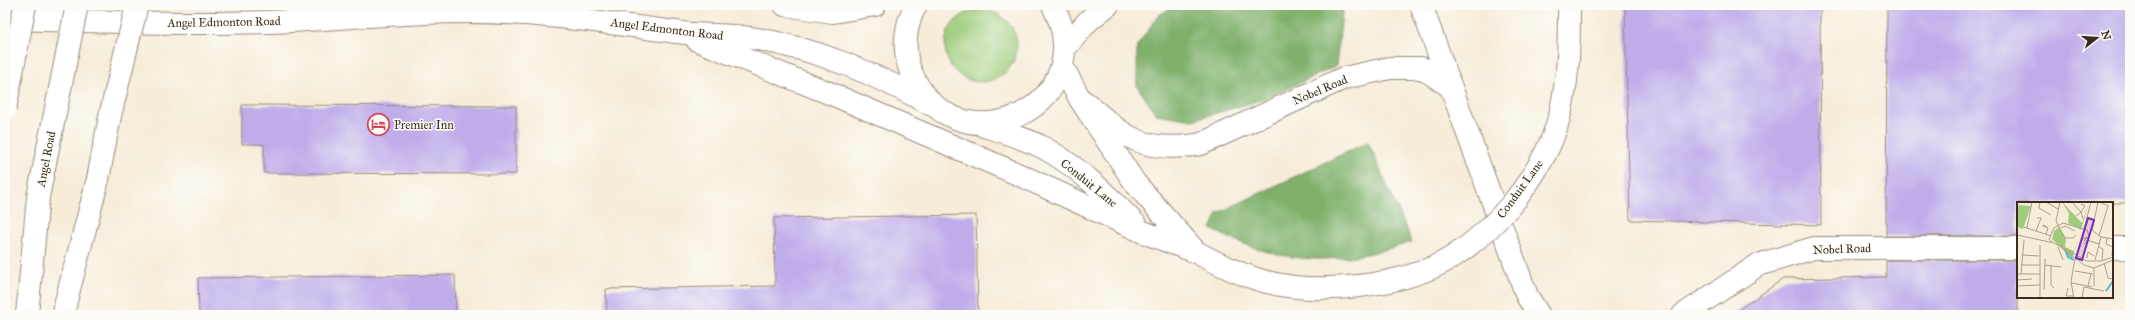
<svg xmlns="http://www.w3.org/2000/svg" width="2135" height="320" viewBox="0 0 2135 320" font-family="'IM FELL Great Primer',serif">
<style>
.green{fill:#9ecc7a;stroke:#6c7b4c}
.forest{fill:#7eb06a;stroke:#5c6d44}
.building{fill:#bfadea}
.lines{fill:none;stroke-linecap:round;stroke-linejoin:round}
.street-casing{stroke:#988b7b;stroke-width:24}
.primary-casing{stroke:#988b7b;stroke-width:24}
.highway-casing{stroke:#988b7b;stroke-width:24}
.street{stroke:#fff;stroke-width:22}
.primary{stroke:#fff;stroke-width:22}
.highway{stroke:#fff;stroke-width:22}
.primary-bridge-casing{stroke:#988b7b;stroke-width:24;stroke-linecap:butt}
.highway-bridge-casing{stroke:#988b7b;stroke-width:24;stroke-linecap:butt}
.primary-bridge{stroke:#fff;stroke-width:22}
.highway-bridge{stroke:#fff;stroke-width:22}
.labels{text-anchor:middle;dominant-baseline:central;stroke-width:3;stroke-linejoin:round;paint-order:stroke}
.street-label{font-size:12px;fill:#3b2a1e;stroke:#fdfcf7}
.poi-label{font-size:12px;fill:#3b2a1e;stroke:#fdfcf7;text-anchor:start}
.inset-river{fill:none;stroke:#54bbd1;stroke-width:2}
.inset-road{fill:none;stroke:#ab9e8e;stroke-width:1}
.view{fill:#7b2cbf;fill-opacity:0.15;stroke:#7b2cbf;stroke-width:2}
.inset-edge{fill:none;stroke:#3b2a1e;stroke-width:2}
</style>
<rect width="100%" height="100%" fill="#fdfcf7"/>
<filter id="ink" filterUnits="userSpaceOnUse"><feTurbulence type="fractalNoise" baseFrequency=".025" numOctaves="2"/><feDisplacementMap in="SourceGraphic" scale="8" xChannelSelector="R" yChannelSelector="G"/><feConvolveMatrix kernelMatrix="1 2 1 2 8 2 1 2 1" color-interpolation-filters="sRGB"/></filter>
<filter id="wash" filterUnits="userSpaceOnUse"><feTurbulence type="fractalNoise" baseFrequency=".012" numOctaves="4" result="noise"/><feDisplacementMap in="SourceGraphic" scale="16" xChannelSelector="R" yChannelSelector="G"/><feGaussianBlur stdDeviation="0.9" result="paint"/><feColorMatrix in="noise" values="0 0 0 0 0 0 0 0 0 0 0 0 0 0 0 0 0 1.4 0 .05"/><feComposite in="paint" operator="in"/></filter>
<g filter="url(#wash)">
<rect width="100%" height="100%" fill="#f6ecd8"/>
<path class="green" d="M945 46a36 36 0 1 1 72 0a36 36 0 1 1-72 0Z"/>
<path class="forest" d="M1176 5H1343L1336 66 1268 98 1193 120 1156 114 1137 86V46L1159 15Z
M1368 142 1412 242C1334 266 1285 267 1211 229L1218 213Z"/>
<g id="blocks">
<path class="building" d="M1625 5H1820L1821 225 1630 220Z
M1887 5H2130V203H2018V236H1886Z
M242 105 516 106V174L264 173V144H242Z
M976 215 978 315H607L606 289 775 286 774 218Z
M1886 260H2018V315H1731L1783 279 1886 277Z
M455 275 456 315H199L198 278Z"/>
</g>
</g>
<g filter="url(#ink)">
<use href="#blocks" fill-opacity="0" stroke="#988b7b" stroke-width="1"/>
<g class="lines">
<defs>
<path id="street" d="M1421 5 1527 296 1539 315
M1086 103C1126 139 1146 154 1201 144L1344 78 1390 68H1422L1451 87
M2112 248H2130
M1683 315 1758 265 1814 248H2018"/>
<path id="primary" d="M785 5 833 12 875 5
M916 5C905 25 902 50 911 72 950 167 1086 117 1061 25 1059 18 1055 11 1053 5
M5 19C93 21 182 25 270 22 336 19 403 12 469 12 539 12 607 23 676 32 701 36 727 34 751 38 816 48 875 74 932 105
M697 40 834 95 1022 176 1143 232 1196 252
M1064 49 1088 21 1108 5
M1062 66 1080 99 1135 183 1195 251
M984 126C1004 132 1025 138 1044 148 1079 167 1108 196 1135 224"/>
<path id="highway" d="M27 315 38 197
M64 315 66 301 98 179"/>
</defs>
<use href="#street" class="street-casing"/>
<use href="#primary" class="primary-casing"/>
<use href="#highway" class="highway-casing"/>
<use href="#street" class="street"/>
<use href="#primary" class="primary"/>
<use href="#highway" class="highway"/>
<defs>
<path id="primary-bridge" d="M1196 252C1218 264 1239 274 1263 281 1317 296 1406 287 1454 256 1478 240 1498 221 1516 199 1532 178 1548 154 1556 128 1569 88 1569 46 1569 5"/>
<path id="highway-bridge" d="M5 109 25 5
M98 179 110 116 137 5
M38 197 77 5"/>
</defs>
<use href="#primary-bridge" class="primary-bridge-casing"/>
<use href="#highway-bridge" class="highway-bridge-casing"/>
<use href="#primary-bridge" class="primary-bridge"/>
<use href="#highway-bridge" class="highway-bridge"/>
</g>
</g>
<defs>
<symbol id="hotel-ring" viewBox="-11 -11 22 22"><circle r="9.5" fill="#fdfcf7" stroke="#d1495b" stroke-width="1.5"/><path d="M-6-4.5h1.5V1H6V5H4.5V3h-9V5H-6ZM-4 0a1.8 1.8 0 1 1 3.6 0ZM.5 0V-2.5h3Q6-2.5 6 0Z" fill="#d1495b"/></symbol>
</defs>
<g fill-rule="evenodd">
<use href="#hotel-ring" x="366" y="112" width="25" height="25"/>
</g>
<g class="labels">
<g class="street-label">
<text transform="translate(224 22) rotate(-1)">Angel Edmonton Road</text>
<text transform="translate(667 29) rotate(7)">Angel Edmonton Road</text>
<text transform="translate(1320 90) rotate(-23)">Nobel Road</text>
<text transform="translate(46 159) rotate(-79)">Angel Road</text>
<text transform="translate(1089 183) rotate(39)">Conduit Lane</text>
<text transform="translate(1520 189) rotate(-54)">Conduit Lane</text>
<text transform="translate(1842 249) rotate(-2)">Nobel Road</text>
</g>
<g class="poi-label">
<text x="394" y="125">Premier Inn</text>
</g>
</g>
<g transform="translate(2017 202)">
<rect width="96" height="96" fill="#f6ecd8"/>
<path d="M45 0 65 21 72 0 64 28 51 21 52 11ZM0 3 14 4 6 27 0 25ZM42 25 49 37 48 45 57 49 62 34 55 57 35 37 37 29Z" fill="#9ecc7a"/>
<path class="inset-river" d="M49 50 51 55 57 58M89 89 96 79"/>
<path class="inset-road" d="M23 0 22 6 34 13M29 0 41 7M55 0 64 10 59 14M64 2 68 4 64 10 66 17M41 23 48 36H56L59 33M41 23 39 19 43 0M7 25 34 34M10 26 15 0M44 26 48 24 58 29M19 29 24 16H20M75 29 81 0M76 29 84 35 96 37M29 32 31 26 26 24V23L30 25M0 33 37 41 70 59H84L96 55M82 34 91 4 83 0M90 36 89 42 96 45M64 38 74 0M35 40 32 37 37 26 46 21 70 28 72 34 67 39M67 42 70 38 82 42M23 43V96M41 45 46 58M82 45 86 47 85 58M47 48 61 58M5 53 22 54M95 54 96 41M70 56 71 50 77 54M61 58 67 63 77 66 96 58M78 58 84 35M87 61 91 76 96 77M4 63H23M28 63 44 65M34 63V83L37 86M58 69 76 72M0 72H23M4 72 7 38M0 78 15 77M55 81 75 85M0 84 23 83M71 84 74 72M77 84V66M51 86 49 94H56M27 88 28 57M57 96 54 80 57 62 64 38 70 35M65 96 67 85 87 89"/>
<path class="view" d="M71 16 77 18 65 58 59 56Z"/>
<rect width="96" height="96" class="inset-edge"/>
</g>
<rect width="2135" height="320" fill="none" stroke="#fdfcf7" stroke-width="20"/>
<g transform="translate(2097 38) rotate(73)" stroke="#fdfcf7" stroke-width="3" paint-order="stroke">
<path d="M0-3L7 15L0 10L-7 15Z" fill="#3b2a1e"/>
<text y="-6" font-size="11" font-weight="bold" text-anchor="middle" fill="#3b2a1e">N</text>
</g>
</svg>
